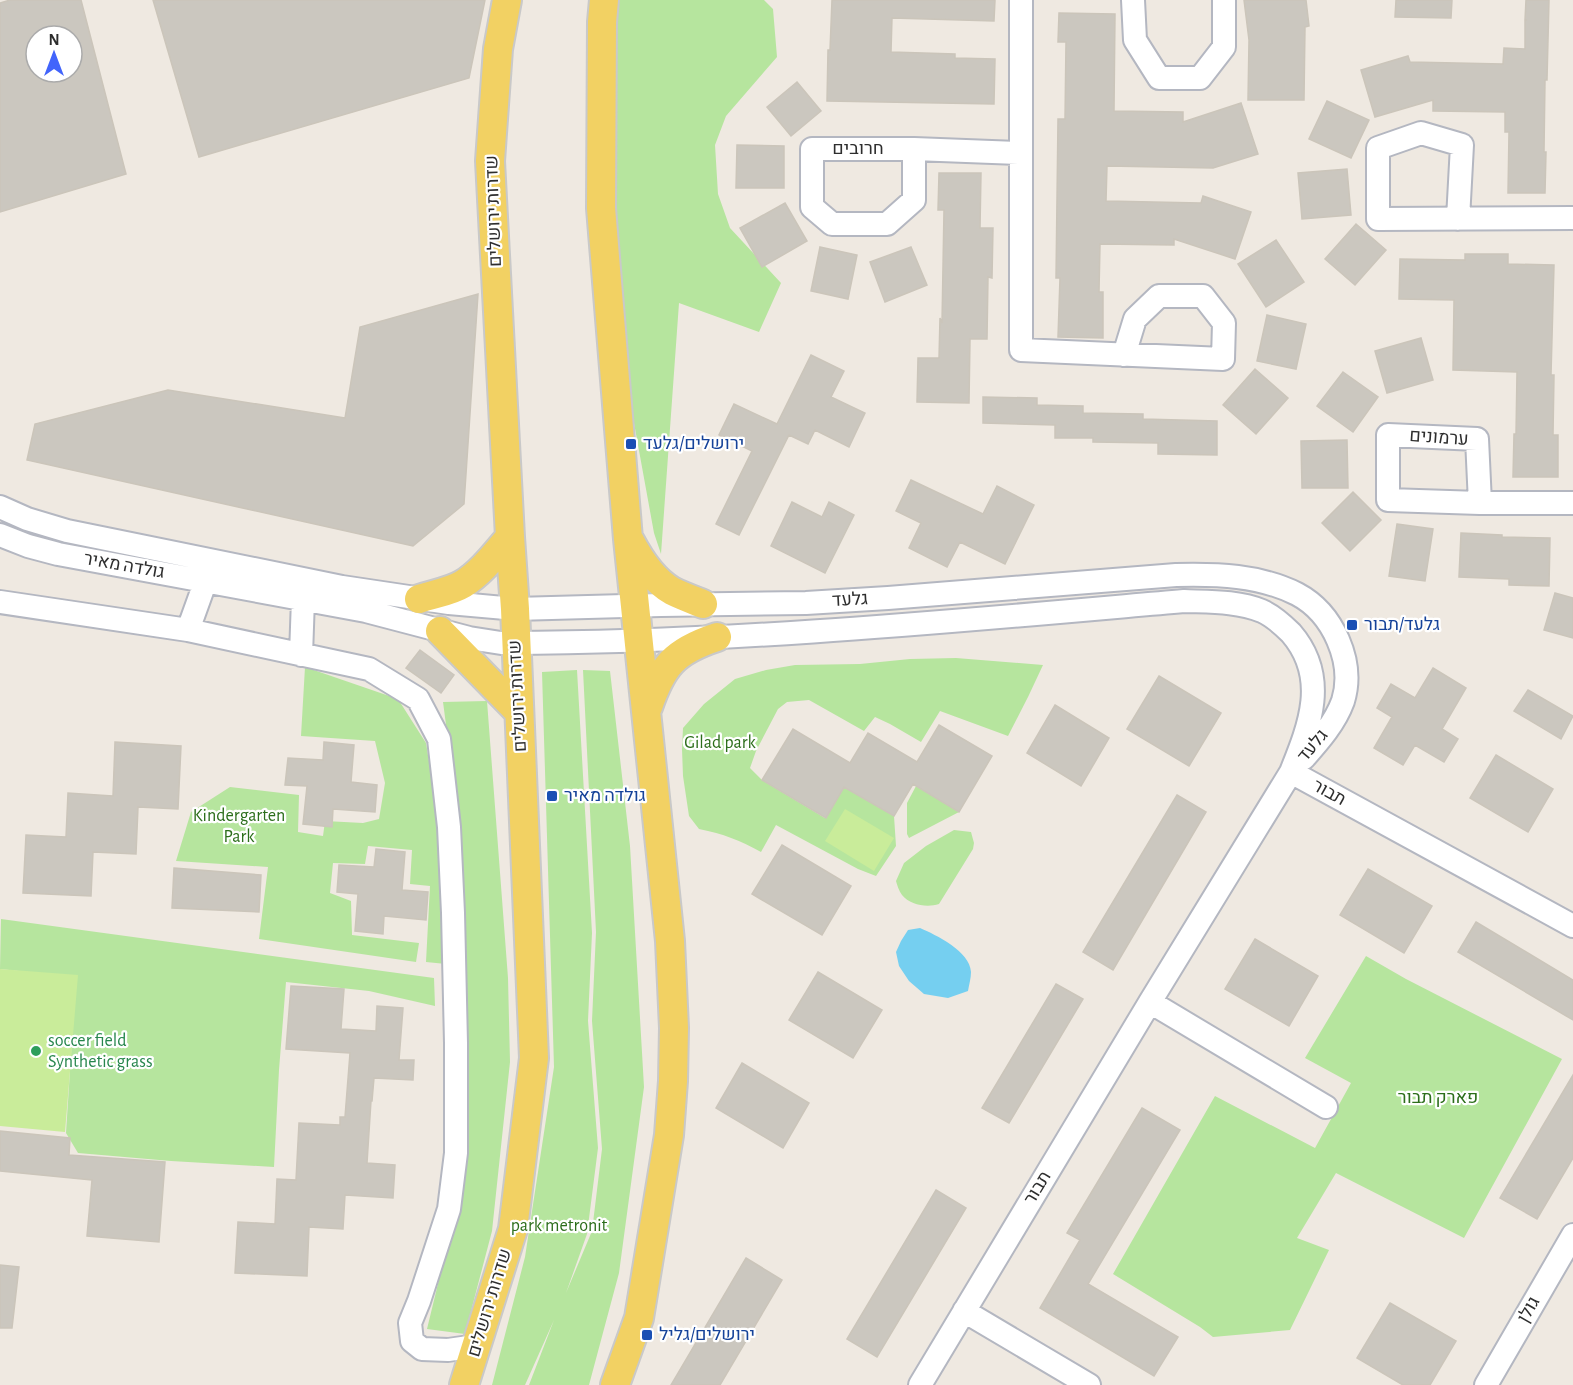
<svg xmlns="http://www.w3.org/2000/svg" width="1573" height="1385" viewBox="0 0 1573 1385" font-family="'Alegreya Sans',Heebo,sans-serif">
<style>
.green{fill:#b6e59e}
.pitch{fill:#c9ec9a}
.water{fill:#75cff0}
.building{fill:#cbc7bf;stroke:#cbc5ba;stroke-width:1.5;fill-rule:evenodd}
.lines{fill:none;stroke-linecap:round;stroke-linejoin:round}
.minor-casing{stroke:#b4b7c1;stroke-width:26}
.major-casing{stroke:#c9c9c9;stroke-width:32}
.minor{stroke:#fff;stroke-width:22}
.major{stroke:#f2d163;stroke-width:28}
.transit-dot{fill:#1a4fb4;stroke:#fff;stroke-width:2}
.leisure-dot{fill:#2e9e5b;stroke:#fff;stroke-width:2}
.labels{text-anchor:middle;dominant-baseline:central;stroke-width:4.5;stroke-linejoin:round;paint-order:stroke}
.street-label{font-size:18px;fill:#2e2e2e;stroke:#fff}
.transit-label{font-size:18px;fill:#164399;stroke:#fff;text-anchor:start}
.park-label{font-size:18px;fill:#2c6e1b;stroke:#fff}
.leisure-label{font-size:18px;fill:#27864d;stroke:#fff;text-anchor:start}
</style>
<rect width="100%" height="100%" fill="#efe9e1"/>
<path class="green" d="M616 0H764L773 9 777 57 726 116 715 145 718 194 730 228 781 283 759 332 679 303 661 554 654 533 626 379 608 199Z
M956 658 1043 665 1028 697 1008 736 940 711 921 742 890 724 875 717 864 731 809 700 787 702 778 709 756 751 750 768 762 780 825 818 844 787 894 816 896 846 876 876 858 869 776 825 761 852C739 840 724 834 699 829L689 816 683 776 682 749 683 728 704 704 735 679 766 670 795 665 860 664 910 659Z
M305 667 398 699 426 743 440 828 446 964 426 962 430 886 410 884 412 850 368 846 365 864 333 863 330 893 351 901 352 935 419 943 416 962 259 939 268 867 176 861 191 812 230 787 299 795 298 832 323 836 325 821 363 823 379 819 385 783 375 741 301 736Z
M577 670 592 933 588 1021 598 1148 587 1234 566 1293 592 1231 602 1149 592 1021 596 932 583 670 610 671 630 846 644 1087 619 1273 589 1385H529L554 1320 525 1385H492L525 1257 554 1067 542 672Z
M487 701 508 978 510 1062 492 1231 465 1334 427 1329 452 1226 450 755 443 702Z
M916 786 959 812 909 838 907 834V803Z
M954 830 971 832 974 843 973 849 939 904C927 908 910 905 902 895 899 891 897 885 896 881L904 863 926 846Z
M1 919 434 978 435 1006 369 991 286 982 279 1070 274 1167 171 1161 78 1153 66 1133 76 977 0 969Z
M1366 956 1406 979 1562 1059 1464 1238 1336 1173 1297 1238 1329 1250 1290 1330 1213 1337 1200 1327 1113 1274 1215 1096 1315 1148 1351 1083 1305 1058Z"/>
<path class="pitch" d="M845 809 894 838 874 871 825 841Z
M0 969 78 975 65 1132 0 1126Z"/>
<path class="water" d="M920 928C936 935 970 951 971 972 971 978 969 985 968 991L948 998 924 994 909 981 899 966 896 952 901 941 908 930Z"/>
<path class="building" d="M10 0H81L126 174 0 212V3ZM36 36H72V72H36Z
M153 0H485L469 78 199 157Z
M832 0H995L994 21 892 18 891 52 955 54V58L995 59 994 104 827 101 828 50H830Z
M1244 0H1306L1309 26 1305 27 1304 100H1248L1249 40Z
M1396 0H1452L1451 18 1395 17Z
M1526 0H1549L1547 80H1545L1544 152H1546L1545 193H1508L1509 132H1505V112L1433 111V100L1375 117 1361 70 1408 56 1410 62 1503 64 1504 48 1525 49V20H1527H1525Z
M1059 13 1115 14 1114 111 1183 112V122L1241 103 1258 154 1213 168 1107 166 1106 201 1201 203 1203 196 1251 212 1235 259 1174 239V245L1100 244 1099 292H1103V338L1058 337 1060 278H1056L1058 119H1065L1066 42H1058Z
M797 82 821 111 791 136 767 107Z
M1327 101 1369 120 1351 158 1309 139Z
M737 145 784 146V188H736Z
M1347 169 1351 215 1302 219 1298 173Z
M939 173H981L980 228H993L992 278 988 277 987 339H970L969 403 917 402 918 358H939L940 318 942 323 944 210H938Z
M785 203 807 241 762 267 740 228Z
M1356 224 1386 250 1355 285 1325 259Z
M1276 240 1304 282 1266 307 1238 264Z
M820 247 857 255 848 299 811 291Z
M911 247 927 285 885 302 870 262Z
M1465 254H1508V264L1554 265 1551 375H1554L1553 435H1558V477H1513L1514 434H1516L1517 372 1453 370 1454 300 1399 299 1400 259 1465 260Z
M478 294 464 504 413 546 27 460 35 424 168 390 345 418 360 327Z
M1267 315 1306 324 1296 369 1257 361Z
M1421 338 1433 380 1387 393 1375 351Z
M811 355 844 371 831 397 865 413 849 447 815 430 808 444 789 435 739 535 716 524 752 451 719 435 734 404 777 424Z
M1255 369 1288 398 1256 434 1223 405Z
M1343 372 1378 397 1353 432 1317 406Z
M983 397 1037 398V405L1083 406V413L1143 414V419L1217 421V455L1158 454V443L1093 442V438H1055V425L983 423Z
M1347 440 1348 488H1302L1301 441Z
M911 480 983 514 997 486 1034 505 1005 564 960 542 947 567 909 548 921 523 896 511Z
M1353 492 1381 520 1350 551 1322 523Z
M792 502 822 517 829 502 854 515 825 573 771 546Z
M1397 524 1433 529 1425 581 1389 576Z
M1461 533 1502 535V537L1550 538 1549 586 1509 585V579L1459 577Z
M1555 593 1573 598V638L1544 630Z
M420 650 454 675 441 693 406 668Z
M1433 668 1466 688 1442 729 1458 739 1444 762 1415 745 1403 765 1374 748 1392 717 1377 708 1391 684 1415 698Z
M1159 676 1221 713 1189 766 1127 729Z
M1528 690 1573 716 1561 739 1514 711Z
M1055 705 1109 738 1081 786 1027 753Z
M939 725 992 756 959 812 913 784 894 816 844 787 826 818 762 780 793 729 850 763 868 733 917 762Z
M115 742 181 746 178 809 138 807 136 854 93 852 91 896 23 893 26 835 66 837 68 793 113 796Z
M324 742 354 745 351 782 377 785 375 812 333 809 332 827 303 824 307 786 285 785 288 758 323 760Z
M1496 755 1553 789 1528 832 1470 798Z
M1177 795 1206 812 1113 970 1083 952Z
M782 845 851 886 822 935 752 894Z
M376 849 405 852 402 890 428 892 426 920 384 916 383 934 355 931 358 894 337 892 339 865 374 867Z
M174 868 261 875 259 912 172 908Z
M1368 869 1432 906 1404 953 1340 915Z
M1476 922 1573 980V1020L1458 952Z
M1255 939 1318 976 1289 1026 1225 989Z
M818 972 882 1010 853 1058 789 1020Z
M1056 984 1083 999 1009 1123 982 1108Z
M291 986 344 989 341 1029 376 1031 377 1006 403 1008 399 1060H414L413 1080 374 1078 372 1101H371L367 1163 395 1165 393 1198 345 1195 343 1229 309 1227 307 1276 235 1273 238 1222 275 1224 277 1179 296 1180 299 1123 340 1125V1117H345L350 1053 286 1049Z
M742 1063 809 1103 783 1148 716 1108Z
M1573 1075V1158L1537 1219 1500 1198Z
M1142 1108 1180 1130 1088 1284 1178 1337 1154 1376 1040 1308 1080 1240 1067 1233Z
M0 1131 70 1138 69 1155 165 1162 159 1242 87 1236 92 1180 0 1171Z
M936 1190 966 1208 877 1357 847 1339Z
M746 1258 782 1280 720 1385H671Z
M0 1265 19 1267 12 1328H0Z
M1390 1303 1456 1341 1430 1385H1403L1357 1358Z"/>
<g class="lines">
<defs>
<path id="minor" d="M1021 0V350L1223 359 1224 323 1203 296H1159L1135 319 1124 355
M1133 0 1135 40 1159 78H1200L1224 47V0
M914 149V200L887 224H832L812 207V149H914L1021 153
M1458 219 1462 145 1421 133 1378 148V219L1573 218
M1480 503 1477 439 1388 435V500L1480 503H1573
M0 507 27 519 67 531 342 587 449 603 515 609 661 605 806 603 888 598 1176 575C1217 574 1259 575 1297 594 1333 613 1355 662 1343 701 1335 723 1319 741 1304 758
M0 535 28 546 58 554 366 611 469 638 501 643C729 643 956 621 1184 601 1209 602 1238 601 1262 611 1273 616 1282 624 1291 633 1329 677 1310 725 1291 772L1150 1002 920 1385
M0 602 188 630 369 669 418 699 439 739 449 827 453 913 456 1043V1153L449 1209 419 1301 410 1323 412 1341 422 1349 448 1350 476 1346
M188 630 206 580
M301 655 303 599
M1291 772 1573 926
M1150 1002 1326 1107
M964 1311 1089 1385
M1486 1385 1573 1235"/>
<path id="major" d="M604 0 602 22 601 208 628 539 670 941 674 1028 673 1081 669 1135 639 1318 615 1385
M630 541C640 560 653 580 672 591 682 596 693 600 703 604
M419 599C433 594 450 592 463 584 482 572 496 553 510 537
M440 631 519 712
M648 707C662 666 674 651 717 637
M464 1385 513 1229 534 1058 515 609 510 537 490 161 498 49 507 0"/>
</defs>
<use href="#minor" class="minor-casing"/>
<use href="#major" class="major-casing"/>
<use href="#minor" class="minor"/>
<use href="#major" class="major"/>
</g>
<g class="transit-dot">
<rect x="625" y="438" width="12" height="12" rx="3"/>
<rect x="1346" y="619" width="12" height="12" rx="3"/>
<rect x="546" y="790" width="12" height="12" rx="3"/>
<rect x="641" y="1329" width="12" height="12" rx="3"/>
</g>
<circle class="leisure-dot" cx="36" cy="1051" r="6"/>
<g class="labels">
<g class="street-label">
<text x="858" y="149">חרובים</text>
<text transform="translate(494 211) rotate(-92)">שדרות ירושלים</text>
<text transform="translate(1439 438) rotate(4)">ערמונים</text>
<text transform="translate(124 566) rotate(10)">גולדה מאיר</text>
<text transform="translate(850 600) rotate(-3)">גלעד</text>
<text transform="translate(518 696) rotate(-93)">שדרות ירושלים</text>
<text transform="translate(1313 746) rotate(-50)">גלעד</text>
<text transform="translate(1329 793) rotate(29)">תבור</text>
<text transform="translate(1038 1188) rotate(-59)">תבור</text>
<text transform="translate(490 1303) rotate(-73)">שדרות ירושלים</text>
<text transform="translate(1529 1310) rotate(-60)">גולן</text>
</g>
<g class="transit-label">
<text x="643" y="444">ירושלים/גלעד</text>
<text x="1364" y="625">גלעד/תבור</text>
<text x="564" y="796">גולדה מאיר</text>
<text x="659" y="1335">ירושלים/גליל</text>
</g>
<g class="park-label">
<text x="720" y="743">Gilad park</text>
<text x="239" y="816">Kindergarten<tspan x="239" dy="21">Park</tspan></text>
<text x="1438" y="1098">פארק תבור</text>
<text x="559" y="1226">park metronit</text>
</g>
<g class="leisure-label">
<text x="48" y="1041">soccer field<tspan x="48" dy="21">Synthetic grass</tspan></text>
</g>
</g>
<g transform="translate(54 54)"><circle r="28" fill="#ffffff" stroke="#ababab" stroke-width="1.5"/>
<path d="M0-4.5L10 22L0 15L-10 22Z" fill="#4264fb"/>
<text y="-9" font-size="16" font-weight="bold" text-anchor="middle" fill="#2e2e2e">N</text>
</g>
</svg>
